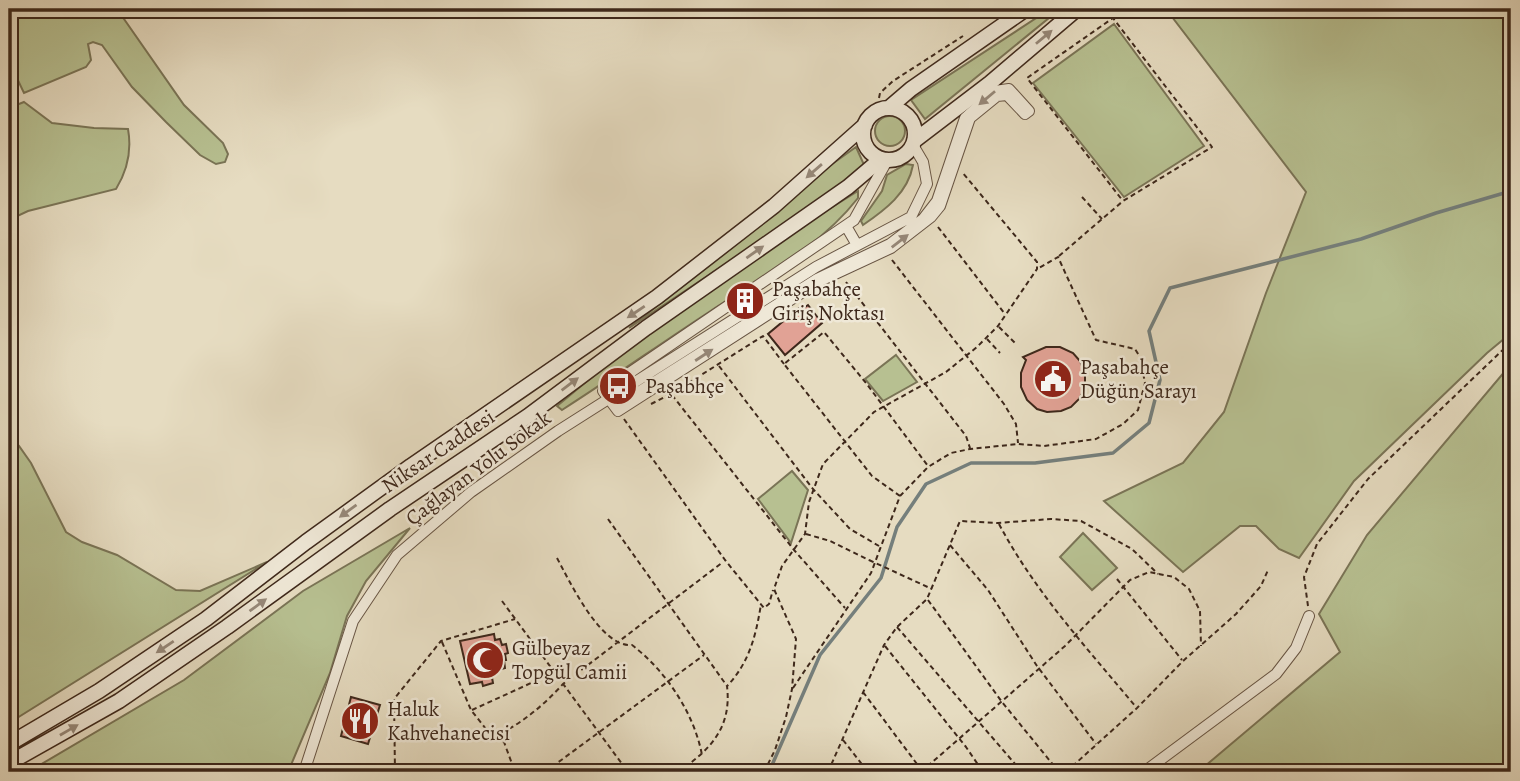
<svg xmlns="http://www.w3.org/2000/svg" width="1520" height="781" viewBox="0 0 1520 781" font-family="Alegreya,serif">
<style>
.green{fill:#b7c091;stroke:#7a7456;stroke-width:2}
.lines{fill:none;stroke-linecap:round;stroke-linejoin:round}
.stream{stroke:#757f7c;stroke-width:3.5}
.building{fill:#e1a295;stroke:#3e281b;stroke-width:2}
.street-casing{stroke:#685544;stroke-width:12}
.secondary-casing{stroke:#3e281b;stroke-width:17}
.path{stroke:#3e281b;stroke-width:2;stroke-dasharray:5 3.5;stroke-linecap:butt}
.street{stroke:#efe8d7;stroke-width:10}
.secondary{stroke:#efe8d7;stroke-width:14}
.path-bridge{stroke:#3e281b;stroke-width:2;stroke-dasharray:5 3.5;stroke-linecap:butt}
.oneway{fill:#968879}
.labels{text-anchor:middle;dominant-baseline:central;stroke-width:5;stroke-linejoin:round;paint-order:stroke}
.poi-label{font-size:21px;fill:#3e281b;stroke:#efe8d7;text-anchor:start}
.street-label{font-size:21px;fill:#3e281b;stroke:#efe8d7}
</style>
<rect width="100%" height="100%" fill="#e6dcc1"/>
<filter id="stains"><feTurbulence type="fractalNoise" baseFrequency=".00286" numOctaves="4"/><feColorMatrix values="0 0 0 0 .2 0 0 0 0 .09 0 0 0 0 .02 0 0 0 .5 -.17"/></filter>
<radialGradient id="worn" r=".72"><stop offset=".6" stop-color="#630" stop-opacity="0"/><stop offset="1" stop-color="#630" stop-opacity=".3"/></radialGradient>
<path class="green" d="M9 9H117L184 105 223 143 228 154 225 162 216 164 200 155 166 122 132 87 102 45 93 42 88 44 91 60 86 67 24 93 14 72 9 68Z
M1050 9H1060L925 119 911 100Z
M1166 9H1511V333L1487 353 1354 481 1299 558 1279 549 1256 526H1240L1183 572 1104 501 1183 463 1224 412 1266 293 1306 192Z
M1114 24 1204 146 1124 197 1033 83Z
M24 102 52 123 94 128 128 129C132 151 127 171 116 189L28 211 9 220V108Z
M875 131a15 15 0 1 1 30 0a15 15 0 1 1-30 0Z
M856 147 865 167 848 183 629 328 745 237 821 172Z
M906 164 913 165C908 193 885 210 863 225L861 221 882 191 887 175Z
M858 191V198C819 248 762 277 709 312 660 344 612 378 562 410L557 406C651 327 753 255 858 191Z
M896 355 917 382 883 401 865 379Z
M1511 364V772H1198L1340 652 1319 614 1367 535Z
M9 436 19 446 31 463 66 532 82 542 117 555 176 590 200 591 267 562 9 723Z
M792 471 808 490 791 543 758 499Z
M410 528 366 581 347 616 330 673 288 772H28L184 680 303 591Z
M1083 533 1117 568 1092 590 1060 557Z"/>
<g class="lines">
<path class="stream" d="M769 772 820 655 881 578 897 527 926 484 971 463H1035L1113 453 1149 423 1160 380 1149 331 1170 288 1361 239 1436 213 1511 191"/>
</g>
<path class="building" d="M808 305 822 323 785 355 768 334 799 308 801 310Z
M1046 347H1060L1073 353 1080 361 1085 374V388L1079 399 1071 407 1061 411 1047 412 1037 409 1027 400 1021 387V373L1026 360 1023 357Z
M494 634 495 640 500 639 502 645 506 644 508 653 505 654 506 660H504L505 668 491 672 493 683 483 686 482 682 470 684 460 641Z
M351 697 380 705 368 744 341 736Z"/>
<g class="lines">
<defs>
<path id="street" d="M846 226 857 245
M612 396 618 405 817 279 890 244 923 219 937 201 965 118 995 91 1009 89 1029 111 1025 114 1007 95 997 96 970 118 940 206 931 217 891 248 820 281 618 411 603 391 854 220 888 159
M304 772 353 621 397 555 471 492 558 431 816 267 911 217 927 184 923 162 913 145
M1144 772 1276 674 1296 648 1309 616"/>
<path id="secondary" d="M890 107 911 89 1026 9
M863 134a26 26 0 1 1 52 0a26 26 0 1 1-52 0Z
M914 141 990 83 1077 9
M9 744 99 691 206 619 306 542 411 466 657 297 774 206 865 125
M9 763 119 701 227 627 390 509 528 416 646 328 848 187 881 159"/>
</defs>
<use href="#street" class="street-casing"/>
<use href="#secondary" class="secondary-casing"/>
<path class="path" d="M879 98 880 93 893 81 963 36
M1082 197 1102 219
M938 227 1005 314
M1059 256 1123 201 1212 147 1113 18 1027 78 1123 201
M892 260 1004 404 1016 424 1018 443
M846 282 966 436 970 448
M999 327 1016 344
M987 339 1000 353
M719 366 813 489 850 529 879 546
M672 395 794 550 845 608
M651 404 671 394 763 336 784 364
M624 419 725 560 764 608 769 604 773 590
M900 496 872 476 784 364 824 332 866 383 928 466
M608 519 727 686
M999 524C1035 592 1087 648 1136 707
M806 534 830 541 869 560
M950 545 988 590 1037 666 1096 744
M557 558C570 582 601 648 632 645 666 671 694 713 702 755
M1117 579 1182 660
M928 600 1002 702 1059 772
M502 601 628 772
M1308 606 1304 577 1317 544 1368 479 1511 342
M897 627 1022 772
M442 642 471 710 486 729 504 742 515 772
M885 646 966 747 983 772
M793 688 871 573 900 496 928 467 951 453 970 449 1018 444 1044 446 1096 439 1123 424 1138 410 1145 383 1140 357 1135 349 1096 340 1058 257 1039 268
M863 692 923 772
M472 710 553 673
M494 737C521 724 543 706 563 684L723 562
M843 740 868 772
M768 767 776 772
M395 772 394 699 441 641 515 619
M545 772 704 655
M678 772C710 750 732 728 727 686 749 663 756 636 761 604
M764 772 775 750 786 717 792 689 796 639 774 589 782 566 805 534 809 502 823 464 874 412 946 372 977 347 998 326 1037 269V262L962 172
M828 772 884 645 897 627 927 599 960 521 998 523 1051 519 1081 521 1132 549 1158 574
M921 772 1065 646 1130 580 1149 572 1174 577 1189 589 1200 611 1201 646
M1066 772 1137 708 1183 661 1236 614 1261 586 1268 570"/>
<use href="#street" class="street"/>
<use href="#secondary" class="secondary"/>
<path class="path-bridge" d="M869 560 932 589"/>
</g>
<defs><path id="oneway-solid" d="M-6-.8H1V-3.2L6.5 0L1 3.2V.8H-6Z" transform="scale(1.75)"/></defs>
<g class="oneway">
<use href="#oneway-solid" transform="translate(1044 37) rotate(-40)"/>
<use href="#oneway-solid" transform="translate(987 98) rotate(140)"/>
<use href="#oneway-solid" transform="translate(814 171) rotate(139)"/>
<use href="#oneway-solid" transform="translate(900 241) rotate(-38)"/>
<use href="#oneway-solid" transform="translate(755 252) rotate(-35)"/>
<use href="#oneway-solid" transform="translate(636 312) rotate(146)"/>
<use href="#oneway-solid" transform="translate(704 355) rotate(-33)"/>
<use href="#oneway-solid" transform="translate(570 384) rotate(-37)"/>
<use href="#oneway-solid" transform="translate(348 511) rotate(144)"/>
<use href="#oneway-solid" transform="translate(258 605) rotate(-36)"/>
<use href="#oneway-solid" transform="translate(165 647) rotate(146)"/>
<use href="#oneway-solid" transform="translate(69 730) rotate(-30)"/>
</g>
<defs>
<symbol id="building-disc" viewBox="-11 -11 22 22"><circle r="9.5" fill="#8f2418" stroke="#efe8d7"/><path d="M-4-6H4V6H1V3H-1V6H-4ZM-2.5-4.3h1.7v1.8h-1.7ZM.8-4.3h1.7v1.8H.8ZM-2.5-1h1.7V.8h-1.7ZM.8-1h1.7V.8H.8Z" fill="#fff"/></symbol>
<symbol id="civic-disc" viewBox="-11 -11 22 22"><circle r="9.5" fill="#8f2418" stroke="#efe8d7"/><path d="M-.6-6.5H3V-4.5H.6V-3L4-1V1h2V6H-6V1h2V-1L-.6-3ZM-1.2 2.5V6h2.4V2.5Z" fill="#fff"/></symbol>
<symbol id="bus-disc" viewBox="-11 -11 22 22"><circle r="9.5" fill="#8f2418" stroke="#efe8d7"/><path d="M-5-6H5V4H4V6H2V4H-2V6H-4V4H-5ZM-3.5-4V0h7V-4ZM-3.5 1.2v1.5H-2V1.2ZM2 1.2v1.5H3.5V1.2Z" fill="#fff"/></symbol>
<symbol id="mosque-disc" viewBox="-11 -11 22 22"><circle r="9.5" fill="#8f2418" stroke="#efe8d7"/><path d="M3.5-4.9A6 6 0 1 0 3.5 4.9A5 5 0 1 1 3.5-4.9Z" fill="#fff"/></symbol>
<symbol id="restaurant-disc" viewBox="-11 -11 22 22"><circle r="9.5" fill="#8f2418" stroke="#efe8d7"/><path d="M-5-6h1v4h1v-4h1v4h1v-4h1v5L-1.5 .5V6h-2V.5L-5-1ZM5-6V6H3V1.5H1.5Q1.5-4 5-6Z" fill="#fff"/></symbol>
</defs>
<g fill-rule="evenodd">
<use href="#building-disc" x="723" y="279" width="44" height="44"/>
<use href="#civic-disc" x="1031" y="357" width="44" height="44"/>
<use href="#bus-disc" x="596" y="364" width="44" height="44"/>
<use href="#mosque-disc" x="463" y="638" width="44" height="44"/>
<use href="#restaurant-disc" x="338" y="699" width="44" height="44"/>
</g>
<g class="labels">
<g class="poi-label">
<text x="772" y="289">Paşabahçe<tspan x="772" dy="24">Giriş Noktası</tspan></text>
<text x="1080" y="367">Paşabahçe<tspan x="1080" dy="24">Düğün Sarayı</tspan></text>
<text x="645" y="386">Paşabhçe</text>
<text x="512" y="648">Gülbeyaz<tspan x="512" dy="24">Topgül Camii</tspan></text>
<text x="387" y="709">Haluk<tspan x="387" dy="24">Kahvehanecisi</tspan></text>
</g>
<g class="street-label">
<text transform="translate(438 451) rotate(-34)">Niksar Caddesi</text>
<text transform="translate(478 468) rotate(-37)">Çağlayan Yolu Sokak</text>
</g>
</g>
<rect width="1520" height="781" fill="none" stroke="#e6dcc1" stroke-width="35"/>
<rect x="10" y="10" width="1499" height="760" fill="none" stroke="#3e281b" stroke-width="3.5"/>
<rect x="18" y="18" width="1485" height="746" fill="none" stroke="#3e281b" stroke-width="2"/>
<rect width="100%" height="100%" filter="url(#stains)"/>
<rect width="100%" height="100%" fill="url(#worn)"/>
</svg>
